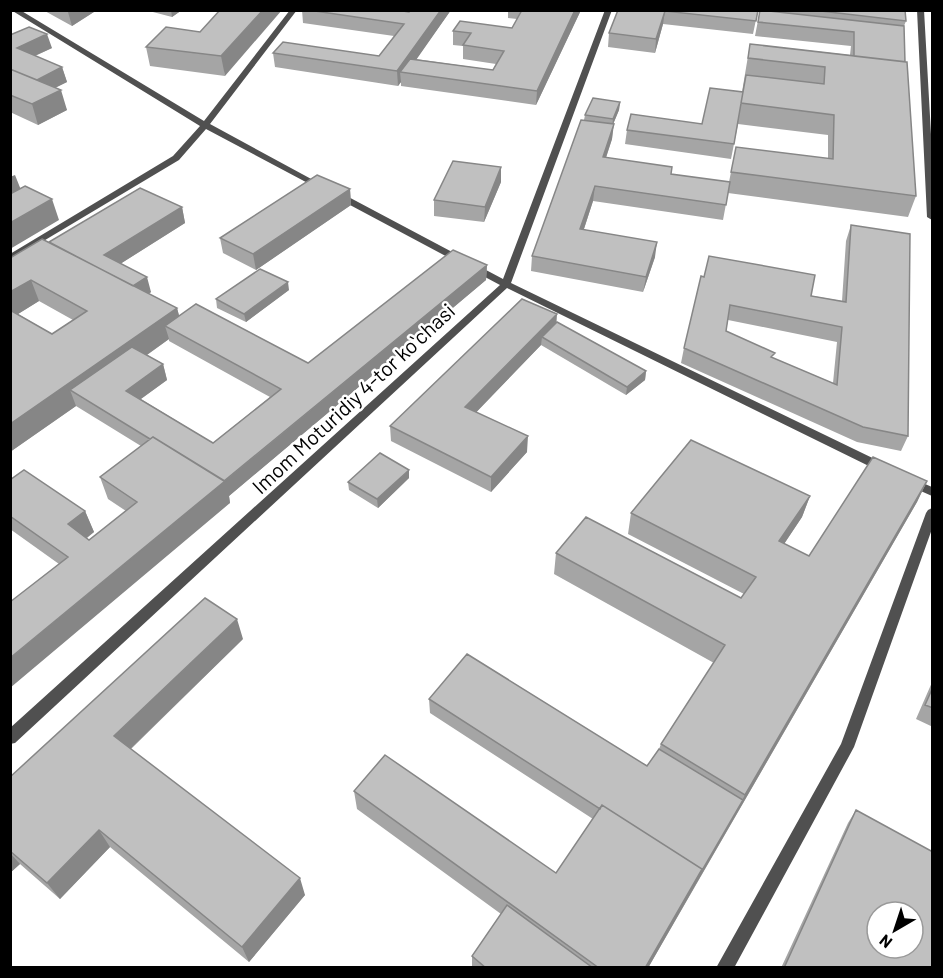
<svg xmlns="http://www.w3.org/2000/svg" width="943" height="978" viewBox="0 0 943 978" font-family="Barlow,sans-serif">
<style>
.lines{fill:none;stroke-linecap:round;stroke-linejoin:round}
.street{fill:#505050;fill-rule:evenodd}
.wall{fill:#a5a5a5;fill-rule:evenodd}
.shaded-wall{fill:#868686}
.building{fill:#c0c0c0;stroke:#868686;stroke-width:1.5;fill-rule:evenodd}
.labels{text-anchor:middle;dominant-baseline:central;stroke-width:5;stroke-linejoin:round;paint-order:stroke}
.street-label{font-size:21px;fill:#000;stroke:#fff}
</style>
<rect width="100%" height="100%" fill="#fff"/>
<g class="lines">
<path class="street" d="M11 10H20L204 121 290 10H297L210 124 326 187 322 190 319 189 206 129 179 160 10 261V254L173 156 200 126Z
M605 10H612L511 283 887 465 889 468 887 471H879L507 288 15 743 10 744V728L500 285 335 197V193H341L503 279Z
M917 10H924L932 152V220L927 217Z
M909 477 932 487V496L905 484 903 481 905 478Z
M932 508V529L854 747 734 968H716L841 744 926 513 928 510Z"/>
</g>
<path class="wall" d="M43 10H97L72 26Z
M149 10H182L172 17 149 11Z
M220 10 225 76 150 66 146 47 200 32Z
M302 10H396L409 12 451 10 416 59 493 70 496 64 463 59V46L453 45V31L512 28 517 19 508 18V10H581L536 105 401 86V82L398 86 275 67 273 53 379 56 394 36 303 23Z
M618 10H758L753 34 663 24 655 53 608 47 609 33Z
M760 10H905L906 21 904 26 905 62 916 196 908 217 728 193 723 220 593 201 584 229 655 257 643 292 531 271 532 256 584 120 585 115 620 102 619 110 613 124 612 139 606 158 671 174 729 182 736 147 828 159V135L738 124 731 159 625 144 627 130 702 124 742 92 750 44 850 55 851 46 755 36Z
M10 35 52 48 35 56 62 67 67 82 55 88 67 110 38 125 10 112Z
M501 182 484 222 434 216V200Z
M350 189 351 205 256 270 223 253 220 238Z
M182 207 185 223 120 264 151 292 149 294 177 308 179 316 308 363 487 265 486 280 229 496 230 503 59 564 10 529V480L85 511 94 532 87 538 89 540 126 511 108 499 100 477 141 446 76 406 10 452V258L49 242ZM39 301 73 320 52 334 18 314ZM169 339V341L270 397 213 443 141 399 167 380 163 364 147 355Z
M851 225 908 436 901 451 857 442 681 363 684 348 704 277 842 301 846 241ZM728 320 837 342 833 383 773 358 726 331Z
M289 290 246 322 217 308 216 299Z
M557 322 646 371 645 380 626 395 541 345 476 412 527 452 491 492 391 441 390 426Z
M409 478 378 508 349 490 348 482Z
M927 481 917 502 648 968 472 967V956L501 914 357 809 354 791 556 873 593 819 430 713 429 699 647 766 659 749 661 744 714 663 554 574 556 553 741 598 744 594 628 534 631 513 810 496 802 517 784 544 809 556Z
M243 639 131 749 305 895 249 962 110 847 60 899 20 864 10 873V777Z
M933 680V727L916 719Z
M856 810 933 968H781L848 823Z"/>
<path class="shaded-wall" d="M71 10H97L72 26 68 12Z
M171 10H182L172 17Z
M263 10H282L225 76 221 56Z
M441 10H451L407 73 400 72 401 82 398 86 397 71Z
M575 10H581L536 105 537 91Z
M665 11 663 24 655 53 656 39Z
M47 34 52 48 21 62 17 48Z
M62 67 67 82 36 97 31 82Z
M61 90 67 110 38 125 32 104Z
M620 102 619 110 612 127 613 119Z
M614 124 612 139 601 172 603 157Z
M501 167V182L484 222 485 207Z
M15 175 23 195 10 202V177Z
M595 186 593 201 579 244 580 229Z
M350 189 351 205 256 270 253 254Z
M52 199 59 220 10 249V223Z
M182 207 185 223 109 271 104 255Z
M657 242 655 257 643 292 646 277Z
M487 265 486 280 229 496 230 503 10 688V658Z
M147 277 151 292 133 304 129 289Z
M31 280 39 301 10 319V292Z
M288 282 289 290 246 322 244 314Z
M177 308 183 330 165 326 169 339 85 399 70 390 76 406 10 452V424Z
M557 314 556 330 542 337 541 345 466 423 465 407Z
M163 364 167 380 131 406 126 391Z
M646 371 645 380 626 395 627 387Z
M528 436 527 452 491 492V477Z
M409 470V478L378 508 377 499Z
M927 481 917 502 695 886 700 874 745 795Z
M810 496 802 517 772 562 779 541Z
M85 511 94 532 77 545 68 524Z
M237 619 243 639 124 755 114 736Z
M99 830 110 847 60 899 47 883Z
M10 853 20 864 10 873Z
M702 869 695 886 648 968H645Z
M300 878 305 895 249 962 242 947Z"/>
<path class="building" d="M220 10H263L221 56 146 47 166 27 200 32Z
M308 10H396L409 12 411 10H441L397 71 273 53 283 42 379 56 404 24Z
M522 10H575L537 91 400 72 410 59 493 70 504 51 463 45 471 33 453 31 460 21 512 28Z
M618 10H758L756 21 665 11 656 39 609 33Z
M760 10 904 26 905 62 854 56V32L758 22Z
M812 10H905L906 21Z
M29 27 47 34 17 48 62 67 37 80 10 69V35Z
M750 44 907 62 916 196 731 172 736 147 833 159 834 115 741 103 746 75 824 84 825 67 748 58Z
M10 69 61 90 32 104 10 95Z
M710 88 743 92 734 144 627 130 631 114 702 124Z
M593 98 620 102 613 119 585 115Z
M581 120 614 124 603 157 672 167 671 174 730 182 726 205 595 186 580 229 657 242 646 277 532 256Z
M453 161 501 167 485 207 434 200Z
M317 175 350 189 253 254 220 238Z
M25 186 52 199 10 223V194Z
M140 188 182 207 104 255 147 277 133 286 49 242Z
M851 225 910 234 908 436 863 427 684 348 701 276 704 277 709 256 815 275 811 296 846 302ZM730 305 842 327 837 385 771 357 775 353 726 331Z
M42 239 177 308 10 424V310L52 334 87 311 31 280 10 292V258Z
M453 250 487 265 224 481 153 437 150 439 70 390 132 347 163 364 126 391 213 443 281 389 165 326 196 304 308 363Z
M260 269 288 282 244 314 216 299Z
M522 299 557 314 465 407 528 436 491 477 390 426Z
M557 322 646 371 627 387 542 337Z
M153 437 225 481 10 658V602L68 557 10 516V480L24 470 85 511 68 524 89 540 137 502 100 477Z
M691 440 810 496 779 541 809 556 873 457 927 481 745 795 661 744 725 645 556 553 586 517 741 598 756 577 631 513Z
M380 453 409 470 377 499 348 482Z
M205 598 237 619 114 736 300 878 242 947 99 830 47 883 10 851V777Z
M467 654 647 766 659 749 743 800 700 874 702 869 602 805 600 809 429 699Z
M933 687V708L925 705Z
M385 755 556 873 602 805 702 869 645 968H599L354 791Z
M856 810 933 852V968H784ZM877 912H913V948H877Z
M507 905 593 968H486L472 956Z"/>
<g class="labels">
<g class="street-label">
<text transform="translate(353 398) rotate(-43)">Imom Moturidiy 4-tor koʻchasi</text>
</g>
</g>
<rect width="943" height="978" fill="none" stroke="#000000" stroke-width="24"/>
<g transform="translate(895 930) rotate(219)"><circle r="28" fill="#ffffff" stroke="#999999" stroke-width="1.5"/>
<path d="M0-4.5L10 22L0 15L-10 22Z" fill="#000000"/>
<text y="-9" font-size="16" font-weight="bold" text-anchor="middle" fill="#000000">N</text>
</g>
</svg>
